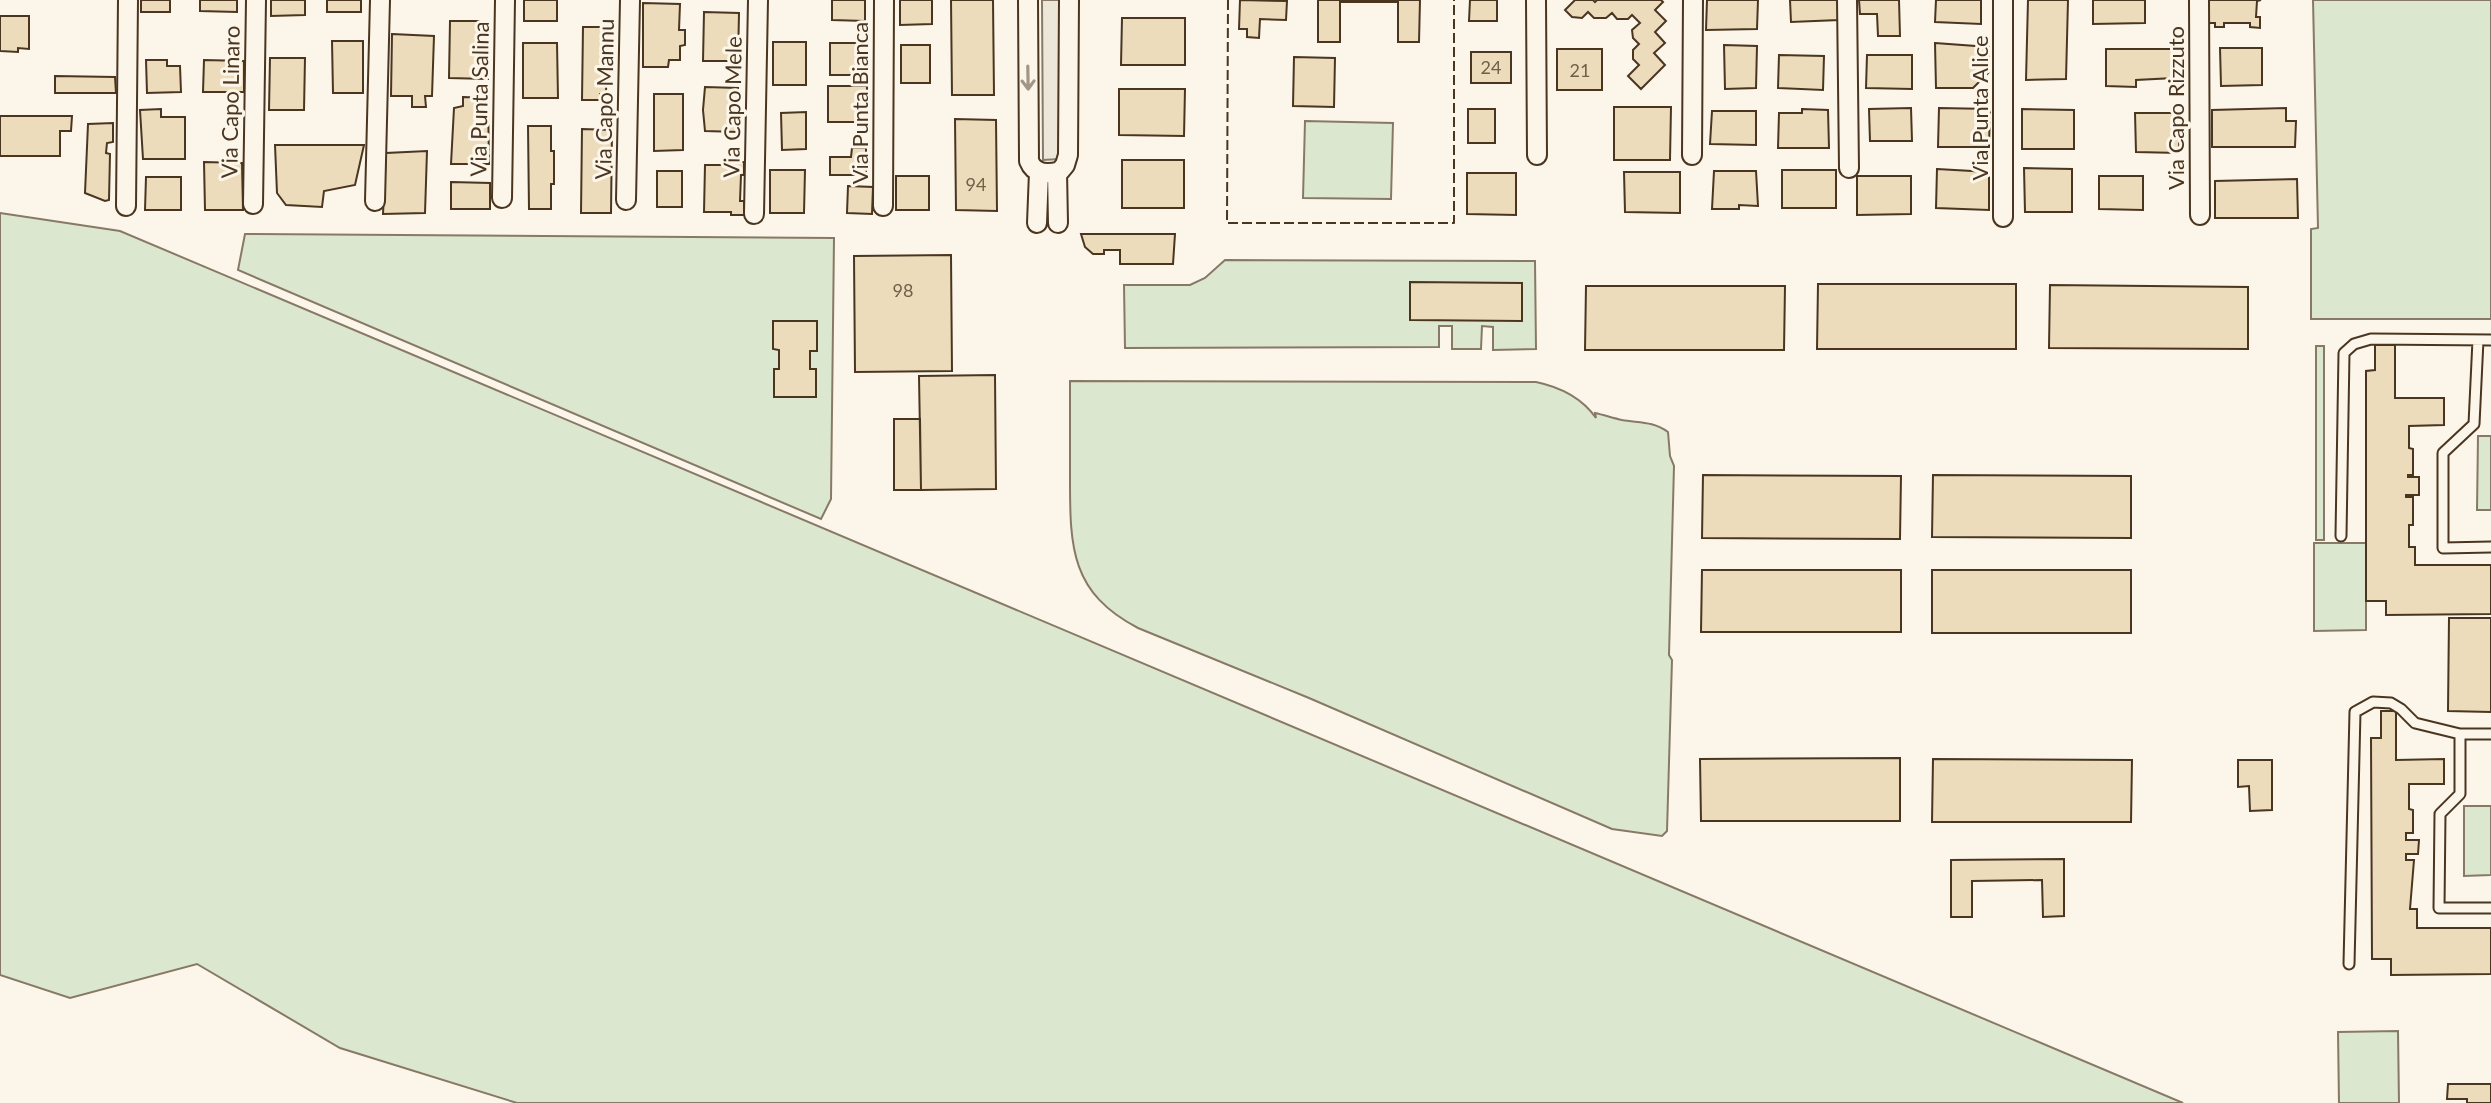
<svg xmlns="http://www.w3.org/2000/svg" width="2491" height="1103" viewBox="0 0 2491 1103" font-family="Lato,sans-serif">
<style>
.green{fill:#dce7d0;stroke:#887966;stroke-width:2}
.parking{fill:#ede7d9;stroke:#887966;stroke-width:2}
.building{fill:#ecdcbc;stroke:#4a3520;stroke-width:2}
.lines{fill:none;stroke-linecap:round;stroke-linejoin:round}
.lane-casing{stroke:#4a3520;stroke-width:13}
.street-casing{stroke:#4a3520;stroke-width:22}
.lane{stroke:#fbf6e9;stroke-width:9}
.street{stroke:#fbf6e9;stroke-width:18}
.fence{stroke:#4a3520;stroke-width:2;stroke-dasharray:10 4;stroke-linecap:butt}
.oneway{stroke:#a29684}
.labels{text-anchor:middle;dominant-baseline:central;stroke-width:6;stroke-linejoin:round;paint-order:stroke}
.number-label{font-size:18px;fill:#725f47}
.street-label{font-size:22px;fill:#4a3520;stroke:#fbf6e9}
</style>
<rect width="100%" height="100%" fill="#fbf6e9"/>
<path class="green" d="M2313 0H2491V319H2311V229L2318 228Z
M1305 121 1393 123 1391 199 1303 198Z
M0 213 120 231 2183 1103H517L340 1048 197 964 70 998 0 975Z
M245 234 834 238 831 499 821 519 238 270Z
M1225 260 1535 261 1536 349 1493 350V327L1482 326 1481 349H1452V326H1439V347L1125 348 1124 285H1190L1205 278Z
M2316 346H2324V540H2316Z
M1070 381 1536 382C1560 387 1582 398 1596 418L1595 413C1604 415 1613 418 1622 420 1639 423 1653 421 1668 432L1670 456 1674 466 1669 655 1672 660 1667 831 1662 836 1612 829 1309 698 1138 628C1071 593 1070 548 1070 480 1070 447 1070 414 1070 381Z
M2478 436H2491V510H2477Z
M2314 543H2366V630L2314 631Z
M2464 806H2491V875L2464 876Z
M2398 1031 2399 1103H2339L2338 1032Z"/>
<path class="parking" d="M1042 0H1059L1060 159 1043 160Z"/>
<path class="building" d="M141 0H170V12H141Z
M200 0H237V12L200 11Z
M271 0H305V15L271 16Z
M327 0H361V12H327Z
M524 0H557V21H524Z
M832 0H865V21L832 20Z
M900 0H932V24L900 25Z
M951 0H993L994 95H952Z
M1240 0 1287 1 1286 20 1260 19 1259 38 1247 37V29H1239Z
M1318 0H1420L1419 42H1398V2H1340V42H1318Z
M1470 0H1497V21H1469Z
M1575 0H1593L1595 2 1597 0H1661L1663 2 1655 10 1666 21 1655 32 1665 43 1654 53 1665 65 1641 89 1628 76 1639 65 1633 59V50L1639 44 1633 38 1632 30 1640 23 1632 15 1628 19H1617L1612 13 1606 18H1594L1588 12 1582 18 1572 17 1565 10Z
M1707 0H1758L1757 29 1706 30Z
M1790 0H1838L1839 20 1791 22Z
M1859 0H1899L1900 36H1878L1877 14H1860Z
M1936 0H1981V24L1935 22Z
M2028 0H2068L2066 79 2026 80Z
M2093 0H2145V23L2093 24Z
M2209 0H2261L2257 1 2256 17H2260V28L2250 27V23H2224V27H2215V23H2209Z
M643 3 680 4 679 30H685V45L680 46V60H669L668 67H643Z
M704 12 739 13 738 61H703Z
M0 16H29V49L18 48V52L0 51Z
M1122 18H1185V65H1121Z
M450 21H487L488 79 449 78Z
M583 27H614V43H607L606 94H600V100H582Z
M392 34 434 36 432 96H425L426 107H412V96H391Z
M332 41H363V93H333Z
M773 42H806V85H773Z
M523 43H557L558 98H523Z
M830 43H868V75H830Z
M1935 43 1989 47V72L1973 88H1936Z
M901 45H930V83H901Z
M1724 45 1757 46 1756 88 1725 89Z
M2220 48H2262V85L2221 86Z
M1557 49H1602V90H1557Z
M2106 49H2174V78L2136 80V87L2106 86Z
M1471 52H1511V83H1471Z
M1779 55 1824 56 1823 90 1778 88Z
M1867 55H1912V89L1866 88Z
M1294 57 1335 58 1334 107 1293 106Z
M270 58H305L304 110H269Z
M146 60H167V66H180L181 92 147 93Z
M204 60 244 61V92H203Z
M55 76 115 77 116 93H55Z
M828 86H867V122H828Z
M705 87 738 88 736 109 738 132 705 131 703 110Z
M1119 89H1185L1184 136 1119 135Z
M654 94H683V150L654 151Z
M463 97 488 98 489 164H451L454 108 463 106Z
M1614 107H1671L1670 160H1614Z
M1911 108 1912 141H1870L1869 109Z
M1939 108 1990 109 1989 147H1938Z
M2286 108V121H2296L2295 147H2212V110Z
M161 109V117H185V159H143L140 110Z
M1468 109H1495V143H1468Z
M1802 109 1828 110 1829 148H1778L1779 113H1802Z
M2022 109 2074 110V149H2022Z
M1712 111H1756V145L1710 144Z
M806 112V149L782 150 781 113Z
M2135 113H2180L2179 153 2136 152Z
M0 116H72L71 131H60V156H0Z
M955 119 996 120 997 211 956 210Z
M113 123V142L107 143 106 153 110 154 109 200 105 201 85 193 88 124Z
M528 126H551V151H554V184H551V209H529Z
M582 129 612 130 611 213H581Z
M275 145H364L355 185 324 191 322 207 286 205 277 193Z
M852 148H866V175H830V157H851Z
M427 151 425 213 383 214 386 153Z
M1122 160H1184V208H1122Z
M204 162 242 163 243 210H205Z
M732 162H744V175H741L740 201H744V215H731V212H704L705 165H732Z
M2024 168 2072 169V212H2025Z
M1937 169 1989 172V210L1936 208Z
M770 170H805L804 213H770Z
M1782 170H1836V208H1782Z
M657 171H682V207H657Z
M1714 171H1756L1758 206 1739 205V209H1712Z
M1624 172H1680V213L1625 212Z
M1467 173H1516V215L1467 214Z
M896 176H929V210H896Z
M1857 176H1911V214L1857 215Z
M2099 176H2143V210L2099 209Z
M146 177H181V210H145Z
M2297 179 2298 218H2215V181Z
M451 182 490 183V209H451Z
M848 186 873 187 872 214 847 213Z
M1081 234H1175L1173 264H1120V250H1104V254H1093L1085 247Z
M951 255 952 371 855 372 854 256Z
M1410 282 1522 283V321L1410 320Z
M1818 284H2016V349H1817Z
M2050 285 2248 287V349L2049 348Z
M1586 286H1785L1784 350H1585Z
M773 321H817V351H810V369H816V397H774V369H779V350L773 349Z
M2375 345H2395V398H2444V425L2409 426V448L2413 449V475H2408V477H2419V495H2406V497H2413V525H2409V547H2415V565H2491V614L2386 615V601H2366V371L2375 370Z
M995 375 996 489 921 490 919 376Z
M894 419H920L921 490H894Z
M1703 475 1901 476 1900 539 1702 538Z
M1933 475 2131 476V538L1932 537Z
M1702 570H1901V632H1701Z
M1932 570H2131V633H1932Z
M2449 618H2491V712L2448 711Z
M2381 711H2396V760L2444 759V784H2409V809L2413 810V833H2406V840H2419L2418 854H2406V860H2414L2410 909H2417V928H2491V974L2391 975V959H2372L2371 738H2381Z
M1900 758V821H1701L1700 759Z
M1933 759 2132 760 2131 822H1932Z
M2238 760H2272V810L2250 811 2249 786 2238 787Z
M2064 859V916L2043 917 2042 880 1972 881V917H1951V860Z
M2448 1084H2491V1103H2467V1099H2447Z"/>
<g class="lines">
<defs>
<path id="lane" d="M2478 340 2474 424 2443 453V548L2491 547
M2341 536 2344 353 2354 344 2371 339 2491 340
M2491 734H2460V794L2440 814 2439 908H2491
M2349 964 2355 712 2373 702 2391 703 2401 709 2415 723 2460 734"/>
<path id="street" d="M1028 0 1029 161C1034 174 1047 175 1060 171L1065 165 1068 155 1069 0
M1536 0 1537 155
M1847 0 1849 168
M2003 0V217
M2199 0 2200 215
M1692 155 1693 0
M1057 172 1058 223
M502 198 505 0
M626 200 630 0
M375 201 380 0
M253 204 256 0
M126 206 128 0
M883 206 884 0
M754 214 758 0
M1037 223 1039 172"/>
</defs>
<use href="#lane" class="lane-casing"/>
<use href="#street" class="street-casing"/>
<use href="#lane" class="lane"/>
<use href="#street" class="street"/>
<path class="fence" d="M1228 0 1227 223H1454V0"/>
</g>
<defs><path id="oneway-shaft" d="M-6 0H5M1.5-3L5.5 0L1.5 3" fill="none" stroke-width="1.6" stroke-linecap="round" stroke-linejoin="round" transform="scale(2)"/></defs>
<use class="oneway" href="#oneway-shaft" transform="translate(1028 78) rotate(89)"/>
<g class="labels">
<g class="number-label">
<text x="1491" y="67">24</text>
<text x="1580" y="70">21</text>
<text x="976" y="184">94</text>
<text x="903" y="290">98</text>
</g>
<g class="street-label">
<text transform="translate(479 99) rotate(-89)">Via Punta Salina</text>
<text transform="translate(604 99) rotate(-89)">Via Capo Mannu</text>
<text transform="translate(230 102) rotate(-89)">Via Capo Linaro</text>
<text transform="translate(859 103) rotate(-90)">Via Punta Bianca</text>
<text transform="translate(732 107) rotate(-89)">Via Capo Mele</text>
<text transform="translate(1979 108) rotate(-90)">Via Punta Alice</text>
<text transform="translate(2175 108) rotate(-90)">Via Capo Rizzuto</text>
</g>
</g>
</svg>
